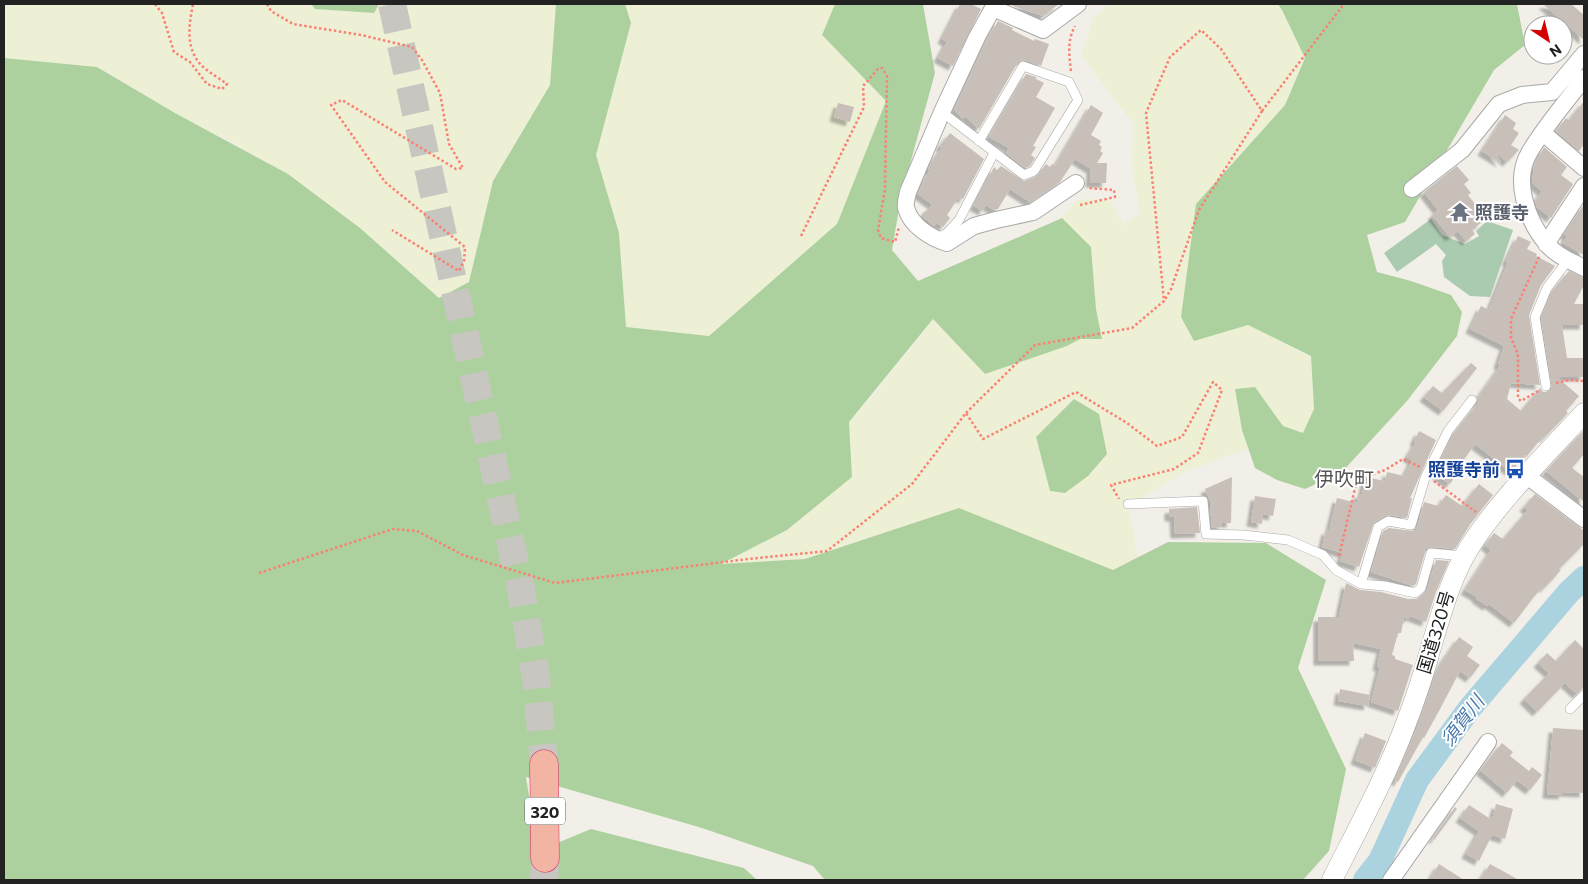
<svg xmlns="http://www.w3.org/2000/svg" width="1588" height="884" viewBox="0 0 1588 884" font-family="Commissioner,'Noto Sans JP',sans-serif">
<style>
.farmland{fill:#eef0d5;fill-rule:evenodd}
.forest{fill:#add19e}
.cemetery{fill:#aacbaf}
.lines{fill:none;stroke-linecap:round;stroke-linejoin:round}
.river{stroke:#aad3df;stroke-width:24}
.building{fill:#c7bfb8;filter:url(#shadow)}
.trunk-tunnel{stroke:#c8c6c1;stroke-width:28;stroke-dasharray:28 14;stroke-linecap:butt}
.service-casing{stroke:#a9a9a9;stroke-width:10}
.minor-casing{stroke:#a9a9a9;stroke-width:18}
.tertiary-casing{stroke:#a9a9a9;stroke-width:21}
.trunk-casing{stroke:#dc2a67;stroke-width:29}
.path{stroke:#fa8072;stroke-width:2.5;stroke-dasharray:2.5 2.5;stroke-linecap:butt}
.service{stroke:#fff;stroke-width:9}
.minor{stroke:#fff;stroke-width:16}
.tertiary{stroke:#fff;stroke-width:20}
.trunk{stroke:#f2b4a3;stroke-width:28}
.labels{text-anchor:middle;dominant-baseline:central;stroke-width:4;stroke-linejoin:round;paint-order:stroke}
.shield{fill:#fff;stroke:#646464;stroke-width:1}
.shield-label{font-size:16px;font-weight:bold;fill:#222}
.worship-label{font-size:18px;font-weight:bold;fill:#5b616d;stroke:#fff;text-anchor:start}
.transit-label{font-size:18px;font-weight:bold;fill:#164399;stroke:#fff;text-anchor:end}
.street-label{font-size:18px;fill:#222;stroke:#fff}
.water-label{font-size:19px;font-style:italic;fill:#4a7aab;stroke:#fff}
.quarter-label{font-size:20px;fill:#555;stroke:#fff}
</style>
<defs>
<filter id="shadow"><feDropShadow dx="-4.5" dy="4.5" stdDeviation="1" flood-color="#0004"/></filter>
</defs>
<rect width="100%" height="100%" fill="#f2efe9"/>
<path class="farmland" d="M4 4H311L315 9 373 13 379 4H556L550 85 493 181 469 282 439 298 360 228 237 145 175 113 98 67 4 58Z
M625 4H835L822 36 886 101 837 224 709 336 626 328 619 233 596 155 631 24Z
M1109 4H1278L1282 10 1305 57 1285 105 1196 204 1194 341 1248 324 1311 357 1314 409 1303 433 1283 426 1255 388 1242 430 1249 448 1185 472 1139 499 1127 501 1138 557 1113 570 959 509 805 559 719 564 787 530 852 477 849 422 869 400 934 319 985 374 1067 346 1080 339 1102 338 1096 309 1091 248 1062 218 1077 200 1110 199 1123 225 1140 213 1132 169 1133 124 1081 55 1094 18ZM1073 399 1099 414 1050 491 1036 438Z"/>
<path class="forest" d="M311 4H379L374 13 315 9Z
M556 4H625L631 23 596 155 619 233 626 327 709 336 837 224 886 101 822 35 835 4H923L935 73 901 197 892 250 918 281 1062 218 1091 247 1096 309 1102 339H1080L1067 346 985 374 933 319 849 422 852 477 787 530 721 564 805 559 959 508 1113 570 1168 542 1266 543 1326 580 1298 668 1346 769 1329 851 1303 880H825L813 866 702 828 526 777 538 851 591 829 744 868 757 880H4V58L97 67 175 113 288 174 360 228 439 298 469 282 493 181 550 85Z
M1278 4H1517L1525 45 1494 70 1405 222 1367 235 1377 272 1411 281 1451 295 1462 312 1457 336 1407 401 1342 472 1305 489 1277 480 1255 468 1242 430 1235 389 1255 387 1283 426 1303 433 1314 409 1311 356 1248 325 1194 341 1181 317 1196 204 1285 105 1305 58 1282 10Z
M1074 399 1099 414 1107 454 1088 476 1065 493 1050 491 1036 437Z"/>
<path class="cemetery" d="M1431 219 1442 235 1465 244 1479 236 1476 231 1487 221 1513 230 1490 297 1470 296 1444 277 1442 261 1446 255 1436 244 1397 272 1384 253Z"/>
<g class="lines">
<path class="river" d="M1365 880 1380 861 1417 780 1470 708 1569 592 1584 578"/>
</g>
<path class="building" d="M960 4H971L981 9 953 66 938 58 947 42 942 39Z
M1013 4H1059L1043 16 1013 6Z
M1543 4H1571L1584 15V40Z
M998 21 1013 28 1012 30 1034 41 1035 39 1049 44 1041 66 1025 60 1018 62 979 129 965 116 963 119 954 110 986 42Z
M1026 74 1036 77V79L1044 83 1036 97 1055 108 1033 146 1036 147 1031 155 1035 158 1030 166 1025 168 1006 153 1009 148 989 137Z
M1584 101V144L1579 151 1556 131 1566 118 1569 120Z
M838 103 854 107 850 122 834 117Z
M1091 105 1103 113 1091 135 1101 141 1099 145 1102 147 1100 151 1103 153 1097 163H1107L1106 183H1090L1091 169 1075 159 1060 182 1030 202 1010 189 998 209 994 210 986 205 983 211 974 206 994 167 997 170 1001 166 1024 181 1037 176 1046 164 1050 167 1052 164 1055 166Z
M1505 115 1516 123 1513 129 1519 133 1511 145 1519 150 1507 162 1495 152 1501 163 1482 151Z
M950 133 984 159 963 199 959 197 947 215 950 218 943 227 937 223 934 226 921 215 933 205 918 194 925 178 930 171 928 169 933 159 942 148 940 146Z
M1544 147 1567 167 1561 175 1573 184 1551 218 1537 207 1535 201 1542 191 1532 183 1534 166Z
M1457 166 1469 180 1464 184 1471 193 1468 195 1482 213 1477 216 1482 222 1472 230 1475 234 1466 241 1458 231 1450 237 1432 215 1438 210 1424 192Z
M1584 204V255L1563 243 1567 236 1564 234Z
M1518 236 1531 242 1527 249 1537 254 1536 256 1555 266 1541 285 1529 315 1540 385 1511 383 1507 399 1521 411 1540 388 1543 392H1546L1552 389 1541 318 1552 291 1569 271 1584 278V285L1574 304H1584V325H1562L1567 358H1584V377H1557L1579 396 1566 411 1568 413 1544 438 1542 437 1527 456 1525 455 1511 472 1475 444 1458 468 1460 469 1450 484 1434 473 1453 434 1477 404 1478 397 1500 366 1498 364 1504 346 1470 329 1481 306 1489 310 1508 262 1506 261Z
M1471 363 1477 368 1443 411 1424 397 1433 386 1442 393Z
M1584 430V454L1572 468 1584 477V502L1546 471Z
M1419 431 1436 440 1410 498H1412L1407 518 1388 515 1374 522 1359 567 1340 561 1343 553 1322 547 1326 530 1329 531 1337 498 1357 503 1358 494H1362L1366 477 1385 481 1387 472 1404 476 1412 460 1407 457 1416 442 1414 441Z
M1232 477 1231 523H1222V527L1212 528 1210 505H1212L1205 489Z
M1479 484 1493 495 1471 523 1455 549 1432 547 1426 549 1416 584 1413 586 1371 572 1383 531 1389 528 1413 531 1417 527 1424 502 1438 506 1446 495 1462 506Z
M1535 494 1582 529 1584 531V544L1559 569 1561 570 1553 579 1544 588 1542 587 1533 598 1514 623 1489 604 1487 606 1476 598 1477 597 1465 590 1491 550 1485 545 1494 533 1503 539 1528 510 1524 507Z
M1255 496 1276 499 1273 516 1263 514 1262 524 1251 522Z
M1197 507 1200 533 1175 534 1174 517H1169V509Z
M1436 560 1449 561 1436 592 1426 622 1410 616 1408 619 1404 617 1401 633H1398L1392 655 1395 656V659L1413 665 1398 711 1371 702 1380 667 1377 666 1381 649 1353 643 1354 661H1318V617H1339L1346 583 1360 590 1381 592 1408 599H1417L1427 590Z
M1459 637 1473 647 1467 656 1480 665 1470 678 1460 671 1439 711 1424 738 1423 737 1398 782 1395 780 1416 730 1435 676 1444 659Z
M1575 640 1584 649V687L1577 694 1565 683 1537 712 1524 699 1549 673 1538 663 1547 653 1556 661Z
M1340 689 1370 695 1368 706 1338 701Z
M1553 728 1584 730V793L1563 792V795L1547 794Z
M1365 733 1386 741 1375 768 1355 760Z
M1502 743 1513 752 1510 756 1529 771 1532 767 1542 775 1530 790 1517 780 1507 793 1480 770Z
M1496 804 1513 809 1505 839 1492 835 1479 861 1466 854 1479 831 1460 818 1469 805 1492 820Z
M1455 807 1457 809 1434 840 1433 838Z
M1439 864 1464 880H1429Z
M1490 864 1519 880H1480Z"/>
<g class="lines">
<path class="trunk-tunnel" d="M392 4 521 590 536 677 544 764
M544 880 545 858"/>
<defs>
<path id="service" d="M942 112 1024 175 1034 171 1078 100 1069 82 1023 66 979 141
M936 238 946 234 959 220 994 153
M1546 386 1535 317 1547 288 1568 260
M1128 504 1203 501 1206 534 1244 535 1288 540 1323 555 1336 570 1361 584 1385 586 1415 593 1421 588 1431 553 1464 556
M1361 584 1378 527 1388 521 1411 525 1425 478 1448 431 1472 400
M1570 709 1584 695"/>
<path id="minor" d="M1584 78C1567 101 1544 127 1529 153 1513 181 1527 220 1546 243 1555 255 1571 261 1584 268
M1543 133 1584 168
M1076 183 1033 212 996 220 974 226 947 243C931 238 911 226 906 208 905 203 907 197 908 192L942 112 977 37 993 8 1043 30 1078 4
M1412 189 1462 150 1499 104 1522 95 1552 92 1584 54
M1546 244 1584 186
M1527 476 1584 519
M1391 880 1488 742"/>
<path id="tertiary" d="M1332 880C1357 830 1385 779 1405 726 1415 700 1424 674 1431 647 1442 612 1450 579 1469 548 1499 500 1546 455 1584 413"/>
<path id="trunk" d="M544 764 545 858"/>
</defs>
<use href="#service" class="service-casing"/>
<use href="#minor" class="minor-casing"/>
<use href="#tertiary" class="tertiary-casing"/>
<use href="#trunk" class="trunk-casing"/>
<path class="path" d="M155 4 162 13 174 52 190 62 207 84 222 89 227 84C219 78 208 72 201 65 185 47 189 25 193 4
M267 4 271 11 293 24 361 35 412 47 422 60 440 93 449 144 463 168 456 169 342 100 331 105 385 182 465 247 464 261 459 271 392 230
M1071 71C1069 54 1067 41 1075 26
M1262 111 1344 4
M1080 205 1115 197 1114 190 1089 188
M801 236 864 107 863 86 878 69 882 68 887 76 885 189 878 230 881 238 895 242 899 227
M1556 383 1569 380 1584 381
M1538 391 1521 401 1518 398V354L1511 338V319L1539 257
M966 413 1035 345 1132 328 1164 301 1146 113 1170 57 1201 30 1221 49 1262 111 1199 210 1171 289 1164 301
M1434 481 1476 512
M1339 556 1357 480 1385 470 1403 459 1420 467
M259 573 393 529 417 531 463 555 555 583 748 559 827 551 912 484 966 413 983 439 1076 392 1127 423 1157 446 1182 437 1213 382 1222 390 1198 453 1174 469 1111 485 1119 499"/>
<use href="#service" class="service"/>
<use href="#minor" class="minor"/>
<use href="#tertiary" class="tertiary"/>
<use href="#trunk" class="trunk"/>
</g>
<defs>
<symbol id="temple-bare" viewBox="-9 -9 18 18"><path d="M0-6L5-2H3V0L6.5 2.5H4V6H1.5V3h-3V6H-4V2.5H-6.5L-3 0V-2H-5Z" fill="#6b7280" stroke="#fff" stroke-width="2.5" paint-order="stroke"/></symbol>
<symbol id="bus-bare" viewBox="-9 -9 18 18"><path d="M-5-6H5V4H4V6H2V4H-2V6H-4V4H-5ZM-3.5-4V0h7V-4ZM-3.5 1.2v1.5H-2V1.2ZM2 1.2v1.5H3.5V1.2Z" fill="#1a4fb4" stroke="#fff" stroke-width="2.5" paint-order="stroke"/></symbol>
</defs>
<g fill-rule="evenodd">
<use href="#temple-bare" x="1446" y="198" width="28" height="28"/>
<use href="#bus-bare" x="1501" y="455" width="28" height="28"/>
</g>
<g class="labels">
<rect class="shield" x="525" y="797.5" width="40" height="27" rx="4"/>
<g class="shield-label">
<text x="545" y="811">320</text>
</g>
<g class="worship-label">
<text x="1475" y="212">照護寺</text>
</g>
<g class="transit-label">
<text x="1500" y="469">照護寺前</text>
</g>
<g class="street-label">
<text transform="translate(1435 632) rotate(-73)">国道320号</text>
</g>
<g class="water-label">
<text transform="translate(1462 720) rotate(-53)">須賀川</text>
</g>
<g class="quarter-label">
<text x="1344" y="478">伊吹町</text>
</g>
</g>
<rect width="1588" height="884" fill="none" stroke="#222222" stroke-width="10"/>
<g transform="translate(1548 40) rotate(145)"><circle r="24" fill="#ffffff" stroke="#a7a7a7"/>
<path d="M0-4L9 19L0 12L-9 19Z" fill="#d40000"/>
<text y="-8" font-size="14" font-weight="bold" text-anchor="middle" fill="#222222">N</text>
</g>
</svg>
